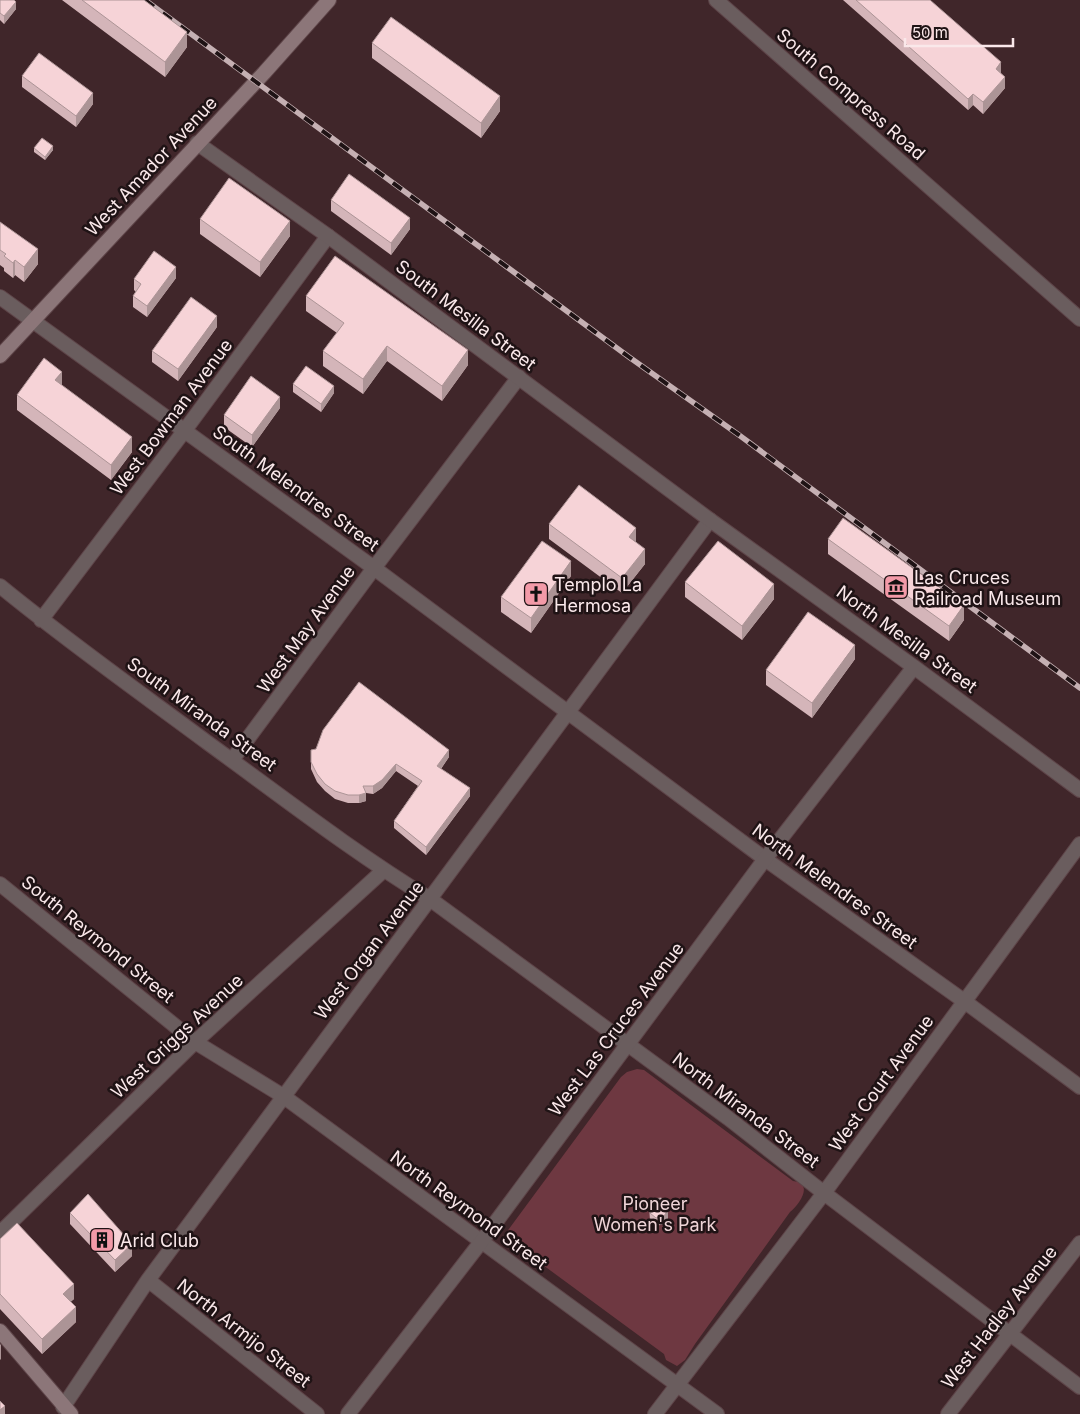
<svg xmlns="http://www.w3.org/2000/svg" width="1080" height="1414" viewBox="0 0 1080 1414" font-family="Inter,sans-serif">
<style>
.green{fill:#6e3841}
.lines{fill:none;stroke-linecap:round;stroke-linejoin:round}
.minor-casing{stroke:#5e4549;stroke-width:16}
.tertiary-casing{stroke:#5e4549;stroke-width:16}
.secondary-casing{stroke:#5e4549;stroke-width:16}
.minor{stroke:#6a5d5e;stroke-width:14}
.tertiary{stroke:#6a5d5e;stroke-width:14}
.secondary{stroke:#8c7679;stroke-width:14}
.rail-casing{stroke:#c5b0b3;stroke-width:5.5}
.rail{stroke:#1f1315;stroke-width:4;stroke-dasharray:11;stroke-linecap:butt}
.wall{fill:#d4b5b9}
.shaded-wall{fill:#ac9496}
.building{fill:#f6d3d7;stroke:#ac9496}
.labels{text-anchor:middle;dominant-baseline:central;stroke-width:5;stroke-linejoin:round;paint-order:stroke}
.street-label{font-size:18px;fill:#fae8ea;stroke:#1f1315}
.poi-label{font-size:18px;fill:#fae8ea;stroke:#1f1315;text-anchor:start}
.park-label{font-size:18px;fill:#efd4d7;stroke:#1f1315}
</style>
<rect width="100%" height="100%" fill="#40262a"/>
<path class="green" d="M637 1069 644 1070 793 1181C814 1183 800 1204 790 1212L695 1344 685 1360 677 1366 666 1360 664 1354 513 1243 512 1245 506 1237V1233L621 1077 627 1072Z"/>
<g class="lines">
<defs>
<path id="minor" d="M0 297 374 568 765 859 964 1001 1080 1087
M0 586C67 641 138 691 208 743 281 796 353 852 430 899L728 1118 824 1193 1080 1387
M41 620 185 430 328 236
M232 760 374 568 519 377
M0 884 195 1042 283 1096 717 1414
M0 1233 195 1042 384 870
M148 1280 317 1414
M63 1407 148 1280 710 520
M655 1414 824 1193 1080 844
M948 1414 1080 1243"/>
<path id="tertiary" d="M716 0 1080 319
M197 143 328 236 710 520 914 667 1080 790
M348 1414 481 1242 765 859 914 667"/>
<path id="secondary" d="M0 356 264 73 329 0
M0 1331 71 1414"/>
</defs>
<use href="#minor" class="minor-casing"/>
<use href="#tertiary" class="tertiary-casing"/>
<use href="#secondary" class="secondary-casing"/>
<use href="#minor" class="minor"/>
<use href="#tertiary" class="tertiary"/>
<use href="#secondary" class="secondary"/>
<defs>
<path id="rail" d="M145 0 629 357 739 435 1080 688"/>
</defs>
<use href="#rail" class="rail-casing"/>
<use href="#rail" class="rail"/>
</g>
<path class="wall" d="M0 0 16 9 4 24 0 20Z
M62 0H144L187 47 165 77Z
M843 0H930L1001 74 1005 88 983 114 973 105 968 110Z
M372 43 500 111 481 138 372 58Z
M22 76 93 104 76 127 22 87Z
M34 148 53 150 45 160 34 152Z
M331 200 410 229 391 255 331 211Z
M200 219 290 236 260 277 200 234Z
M0 222 38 264 24 282 15 275 13 278 4 271V268L0 265Z
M176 278 147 317 133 307V296L136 292 134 290V279Z
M306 296 468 365 442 401 387 361 363 394 323 366V351L337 333 306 311Z
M217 327 178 381 152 362V351Z
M293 384 334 393 321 412 293 392Z
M17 395 132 452 111 480 17 410Z
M280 408 252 447 224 427V415Z
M549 524 636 542 645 564 622 593 549 539Z
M828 539 964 620 949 641 828 554Z
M571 576 531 633 501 612V597Z
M685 582 774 599 742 640 685 597Z
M855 659 812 718 766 685V670Z
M311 750 449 757 441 769 470 796 426 855 394 828V821L418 786 396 771 382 788 373 794 366 793V801L359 803H348L335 799 325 791 317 782 311 769Z
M649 1205 668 1218 664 1224 656 1226 650 1221Z
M70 1213 132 1256 115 1272 70 1224Z
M0 1239 74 1299 70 1302 76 1322 42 1354 0 1309Z"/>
<path class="shaded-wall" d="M16 2V9L4 24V16Z
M187 32V47L165 77V62Z
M1001 62V74L996 69Z
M1005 77V88L983 114V102Z
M93 93V104L76 127V116Z
M973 94V105L968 110V99Z
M500 96V111L481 138V123Z
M53 146V150L45 160V157Z
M410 218V229L391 255V243Z
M290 221V236L260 277V262Z
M38 249V264L24 282V267Z
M15 260V275L13 278V263Z
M176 267V278L147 317V306Z
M217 316V327L178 381V369Z
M387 346V361L363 394V379Z
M468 350V365L442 401V386Z
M62 372V387L55 380Z
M334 386V393L321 412V404Z
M280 397V408L252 447V435Z
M132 437V452L111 480V465Z
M636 528V542L629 537Z
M645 549V564L622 593V578Z
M571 561V576L531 633V618Z
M774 584V599L742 640V626Z
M964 605V620L949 641V626Z
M855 645V659L812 718V703Z
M449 750V757L437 774V766Z
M396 764V771L382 788 373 794V786Z
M470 788V796L426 855V847Z
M366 793V801L359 803V795Z
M668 1210V1218L664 1224V1216Z
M132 1244V1256L115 1272V1260Z
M74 1284V1299L63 1309V1294Z
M76 1307V1322L42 1354V1339Z
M1 1344V1359L0 1360V1345Z
M5 1406V1414H0V1410Z"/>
<path class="building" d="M0 0H14L16 2 4 16 0 13Z
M82 0H144L187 32 165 62Z
M856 0H930L1001 62 996 69 1005 77 983 102 973 94 968 99Z
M391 17 500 96 481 123 372 43Z
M39 53 93 93 76 116 22 76Z
M42 138 53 146 45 157 34 148Z
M349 174 410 218 391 243 331 200Z
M229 178 290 221 260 262 200 219Z
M0 222 38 249 24 267 15 260 13 263 4 256 6 254 0 250Z
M154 251 176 267 147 306 133 296 141 284 134 279Z
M335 256 468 350 442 386 387 346 363 379 323 351 344 323 306 296Z
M191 297 217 316 178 369 152 351Z
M44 358 62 372 55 380 132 437 111 465 17 395Z
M306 366 334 386 321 404 293 384Z
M251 376 280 397 252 435 224 415Z
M579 485 636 528 629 537 645 549 622 578 549 524Z
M843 518 964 605 949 626 828 539Z
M542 541 571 561 531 618 501 597Z
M718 541 774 584 742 626 685 582Z
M808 612 855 645 812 703 766 670Z
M359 682 449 750 437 766 470 788 426 847 394 821 422 781 396 764 382 780 373 786H363L366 793 359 795H348L335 791 325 784 317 774 311 762V750L316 749 323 730Z
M88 1194 132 1244 115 1260 70 1213Z
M661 1198 667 1202 668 1210 664 1216 656 1218 650 1213 649 1205 653 1199Z
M17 1223 74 1284 63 1294 76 1307 42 1339 0 1294V1239Z
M0 1401 5 1406 0 1410Z"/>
<defs>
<symbol id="museum-square" viewBox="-11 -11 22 22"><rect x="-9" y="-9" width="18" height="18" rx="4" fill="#f39aa8" stroke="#1f1315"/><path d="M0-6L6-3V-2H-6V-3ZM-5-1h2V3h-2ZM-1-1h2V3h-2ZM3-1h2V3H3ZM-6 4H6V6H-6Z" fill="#111"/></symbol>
<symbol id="church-square" viewBox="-11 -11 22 22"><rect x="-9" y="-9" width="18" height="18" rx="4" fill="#f39aa8" stroke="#1f1315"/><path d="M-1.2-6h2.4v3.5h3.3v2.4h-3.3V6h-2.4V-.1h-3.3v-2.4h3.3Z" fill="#111"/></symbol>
<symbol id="building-square" viewBox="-11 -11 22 22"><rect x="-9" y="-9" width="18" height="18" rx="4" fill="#f39aa8" stroke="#1f1315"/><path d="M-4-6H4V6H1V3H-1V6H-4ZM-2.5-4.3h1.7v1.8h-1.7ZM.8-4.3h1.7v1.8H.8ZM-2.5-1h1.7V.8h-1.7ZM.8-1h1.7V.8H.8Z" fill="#111"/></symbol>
</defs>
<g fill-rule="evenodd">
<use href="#museum-square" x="882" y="573" width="28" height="28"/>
<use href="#church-square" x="522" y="580" width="28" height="28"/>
<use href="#building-square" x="88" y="1226" width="28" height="28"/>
</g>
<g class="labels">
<g class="street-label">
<text transform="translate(851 94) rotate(41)">South Compress Road</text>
<text transform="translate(151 166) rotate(-47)">West Amador Avenue</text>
<text transform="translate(466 315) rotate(37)">South Mesilla Street</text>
<text transform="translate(171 417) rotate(-53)">West Bowman Avenue</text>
<text transform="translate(296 488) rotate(36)">South Melendres Street</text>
<text transform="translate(306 629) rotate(-54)">West May Avenue</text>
<text transform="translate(907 639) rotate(36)">North Mesilla Street</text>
<text transform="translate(202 714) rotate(36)">South Miranda Street</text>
<text transform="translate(835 886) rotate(36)">North Melendres Street</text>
<text transform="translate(98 939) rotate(39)">South Reymond Street</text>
<text transform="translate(369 950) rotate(-53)">West Organ Avenue</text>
<text transform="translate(616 1029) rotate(-53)">West Las Cruces Avenue</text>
<text transform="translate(177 1036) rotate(-43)">West Griggs Avenue</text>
<text transform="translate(881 1083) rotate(-54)">West Court Avenue</text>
<text transform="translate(746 1110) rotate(37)">North Miranda Street</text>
<text transform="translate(469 1210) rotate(36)">North Reymond Street</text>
<text transform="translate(999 1317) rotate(-52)">West Hadley Avenue</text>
<text transform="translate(244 1333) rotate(38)">North Armijo Street</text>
</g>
<g class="poi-label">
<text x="914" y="577">Las Cruces<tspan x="914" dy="21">Railroad Museum</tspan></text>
<text x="554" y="584">Templo La<tspan x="554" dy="21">Hermosa</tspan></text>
<text x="120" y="1240">Arid Club</text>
</g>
<g class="park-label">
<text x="655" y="1203">Pioneer<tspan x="655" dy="21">Women's Park</tspan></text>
</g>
</g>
<path d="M905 38v8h108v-8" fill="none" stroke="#fae8ea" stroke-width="2.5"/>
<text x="912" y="38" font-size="15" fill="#fae8ea" stroke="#1f1315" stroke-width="4" paint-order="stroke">50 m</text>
</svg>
